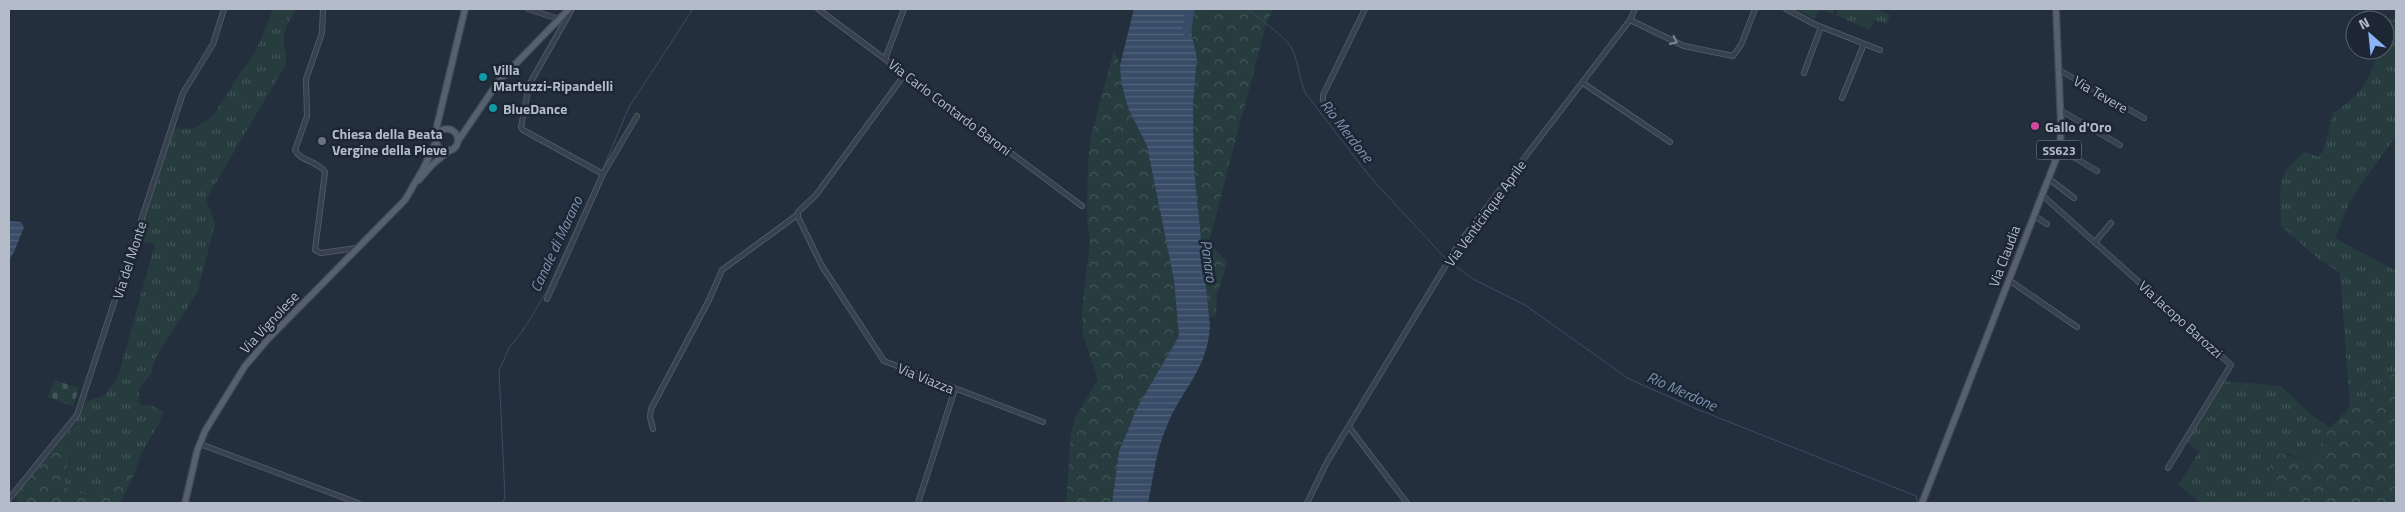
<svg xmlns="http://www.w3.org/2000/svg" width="2405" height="512" viewBox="0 0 2405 512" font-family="'Titillium Web',sans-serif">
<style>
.grass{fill:url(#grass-tufts)}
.forest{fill:url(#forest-crowns)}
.cemetery{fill:url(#cemetery-stones)}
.water{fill:url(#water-rules)}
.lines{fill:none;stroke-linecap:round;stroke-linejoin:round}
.stream{stroke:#394c67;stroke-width:1}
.river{stroke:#394c67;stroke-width:9}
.minor-casing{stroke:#565f6c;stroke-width:6}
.major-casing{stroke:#414a57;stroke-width:8}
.minor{stroke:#38414e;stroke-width:4.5}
.major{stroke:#56606e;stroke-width:5.5}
.oneway{stroke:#7c8592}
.culture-dot{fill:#0f9aa8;stroke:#1d2633;stroke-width:2}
.hotel-dot{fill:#d1479c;stroke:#1d2633;stroke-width:2}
.worship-dot{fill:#6b7280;stroke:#1d2633;stroke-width:2}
.labels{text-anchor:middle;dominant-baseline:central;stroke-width:5;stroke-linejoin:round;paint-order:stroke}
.shield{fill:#1d2633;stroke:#878f9c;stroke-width:1}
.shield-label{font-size:12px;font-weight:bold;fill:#b4bcc9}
.poi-label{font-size:14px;font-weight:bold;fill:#b4bcc9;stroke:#1d2633;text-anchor:start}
.street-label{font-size:14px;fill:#b4bcc9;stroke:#1d2633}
.water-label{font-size:15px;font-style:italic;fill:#7c92b1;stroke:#1d2633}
</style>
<defs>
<pattern id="grass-tufts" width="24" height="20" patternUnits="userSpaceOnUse" patternTransform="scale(1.25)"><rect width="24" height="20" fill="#263c3f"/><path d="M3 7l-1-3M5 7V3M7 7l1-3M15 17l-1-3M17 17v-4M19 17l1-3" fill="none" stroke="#435659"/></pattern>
<pattern id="forest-crowns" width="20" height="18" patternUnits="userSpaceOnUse" patternTransform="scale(1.25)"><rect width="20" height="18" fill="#263c3f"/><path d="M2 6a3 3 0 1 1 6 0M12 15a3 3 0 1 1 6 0" fill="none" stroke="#435659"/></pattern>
<pattern id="cemetery-stones" width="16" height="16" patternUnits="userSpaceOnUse" patternTransform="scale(1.25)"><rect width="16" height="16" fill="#263c3f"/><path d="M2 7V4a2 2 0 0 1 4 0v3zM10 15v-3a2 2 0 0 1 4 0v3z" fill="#435659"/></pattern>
<pattern id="water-rules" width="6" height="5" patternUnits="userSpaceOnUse" patternTransform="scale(1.25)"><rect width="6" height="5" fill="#394c67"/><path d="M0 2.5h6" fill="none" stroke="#53647b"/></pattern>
</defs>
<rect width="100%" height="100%" fill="#242f3e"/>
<path class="grass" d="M273 9H296C290 18 283 31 284 42 285 52 288 56 285 66L206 199 215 224 198 291 156 357 151 374 139 389V402L142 406 151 405 163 411 160 422 141 454 134 474C118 470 103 489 89 495L72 491 63 484 71 457 66 448 59 443 76 423 85 402 105 395 118 377 155 244 134 240 174 127 182 129 195 128 214 115 239 74 255 53Z
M1796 9H1835L1833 14 1820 10 1814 19Z
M1838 9H1875L1890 15 1887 24 1874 20 1870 30 1836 15Z
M2396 19V136L2351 199 2335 238 2396 271V369L2377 396 2350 407 2340 273 2320 260 2281 226C2281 189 2273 176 2305 152L2319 157 2324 149 2333 113C2360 96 2370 81 2378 50H2385V22Z
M2222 381 2281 386 2309 413 2330 428 2317 451 2307 461 2287 453 2269 476 2292 503H2201L2178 485 2199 452 2185 440Z"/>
<path class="forest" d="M1188 9H1273L1265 28 1209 242 1227 262 1217 295 1216 316 1209 318 1194 169 1193 104 1197 58 1187 14Z
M1114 50 1120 65 1121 81 1128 108 1147 146 1174 280 1179 336 1138 406 1119 451 1112 503H1066L1071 434 1075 418 1098 379 1083 335 1082 309 1090 241 1087 218 1088 159 1091 136Z
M2396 369V503H2292C2277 485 2258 476 2278 454 2289 453 2296 459 2307 461L2317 451 2330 428 2350 407 2377 396Z
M59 443 71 452 63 484 72 491 89 495C103 489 118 470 134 474L120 503H17L16 495Z"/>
<path class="cemetery" d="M54 380 79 388 73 406 48 397Z"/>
<path class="water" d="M1134 9H1188L1187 14 1197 58 1193 104 1194 169 1210 326C1207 372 1181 389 1166 428 1156 451 1153 479 1148 503H1112L1119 451 1138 406 1179 336 1174 280 1147 146 1128 108 1121 81 1120 65Z
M9 221 21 222 24 227 14 252 9 260Z"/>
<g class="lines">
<path class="stream" d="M1248 9C1257 17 1288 39 1292 49 1299 63 1299 80 1306 94L1371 178 1446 259
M602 171 629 107 693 9
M1452 264 1473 279 1525 305 1629 379 1699 410 1916 496 1918 503
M503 503 505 497 499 371 509 348 522 332 547 291 594 188"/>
<path class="river" d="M1187 31 1190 9"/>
<defs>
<path id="minor" d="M323 9 322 33 306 79 307 116 295 150C300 161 318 161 325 172L315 250 321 253 357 248
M528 9 559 19
M572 9 529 85 521 127 523 130 603 174
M818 9 1082 206
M1786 9 1814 24 1880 50
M1630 20 1684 46 1733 56 1741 45 1755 9
M885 59 904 9
M2059 70 2144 118
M1804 73 1821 27
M905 74 816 195 798 212V217L822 266 884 361 1043 422
M1583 83 1670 142
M1842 98 1864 44
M1323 100V95L1365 9
M2060 110 2120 145
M2060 149 2097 171
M2048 178 2074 198
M2041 194 2231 365 2168 468
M2033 215 2047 224
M2096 241 2111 223
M2009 280 2077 327
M547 299 603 174 637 116
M1349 427 1407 503
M653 429 650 417 651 409 709 300 722 270 797 215
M200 444 358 503
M9 499 77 415 183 93 213 44 224 9
M918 503 955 389
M1307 503 1327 462 1460 242 1630 20 1635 9"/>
<path id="major" d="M436 140a11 11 0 1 1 22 0a11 11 0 1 1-22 0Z
M436 138 435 134 465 9
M458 141 498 82 569 9
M419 180 432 165 450 150
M185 503 197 451 205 431 245 366 269 338 405 200 423 169 436 142
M1922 503 2060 149 2061 127 2056 9"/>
</defs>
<use href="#minor" class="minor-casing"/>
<use href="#major" class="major-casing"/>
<use href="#minor" class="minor"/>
<use href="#major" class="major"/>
</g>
<defs><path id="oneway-chevron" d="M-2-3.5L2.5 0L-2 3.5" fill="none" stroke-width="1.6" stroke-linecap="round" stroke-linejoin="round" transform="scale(1.25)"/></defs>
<use class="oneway" href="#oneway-chevron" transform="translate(1674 41) rotate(25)"/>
<g class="culture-dot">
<circle cx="483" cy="77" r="5"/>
<circle cx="493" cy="108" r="5"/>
</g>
<circle class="hotel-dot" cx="2035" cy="126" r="5"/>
<circle class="worship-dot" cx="322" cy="141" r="5"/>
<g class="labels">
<rect class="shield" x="2036.5" y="140.5" width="45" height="19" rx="4"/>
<g class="shield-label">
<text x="2059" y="150">SS623</text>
</g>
<g class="poi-label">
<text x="493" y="69">Villa<tspan x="493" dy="16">Martuzzi-Ripandelli</tspan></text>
<text x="503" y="108">BlueDance</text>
<text x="2045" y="126">Gallo d'Oro</text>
<text x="332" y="133">Chiesa della Beata<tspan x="332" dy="16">Vergine della Pieve</tspan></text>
</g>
<g class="street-label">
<text transform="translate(2101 94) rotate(30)">Via Tevere</text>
<text transform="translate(950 107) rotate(37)">Via Carlo Contardo Baroni</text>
<text transform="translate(1485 213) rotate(-54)">Via Venticinque Aprile</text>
<text transform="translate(2004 256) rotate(-69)">Via Claudia</text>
<text transform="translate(129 260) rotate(-72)">Via del Monte</text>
<text transform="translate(2181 319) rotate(42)">Via Jacopo Barozzi</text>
<text transform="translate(269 322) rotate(-47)">Via Vignolese</text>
<text transform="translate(926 378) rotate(22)">Via Viazza</text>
</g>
<g class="water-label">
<text transform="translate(1347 131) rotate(52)">Rio Merdone</text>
<text transform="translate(556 244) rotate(-65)">Canale di Marano</text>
<text transform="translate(1209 261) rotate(82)">Panaro</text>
<text transform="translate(1682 391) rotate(24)">Rio Merdone</text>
</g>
</g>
<rect width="2405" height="512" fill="none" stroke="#b4bcc9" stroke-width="20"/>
<g transform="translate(2370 35) rotate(333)"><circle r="24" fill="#1d2633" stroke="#59626f"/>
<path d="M0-4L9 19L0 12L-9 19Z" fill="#8ab4f8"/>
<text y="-8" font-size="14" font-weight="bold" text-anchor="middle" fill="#b4bcc9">N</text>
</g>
</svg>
